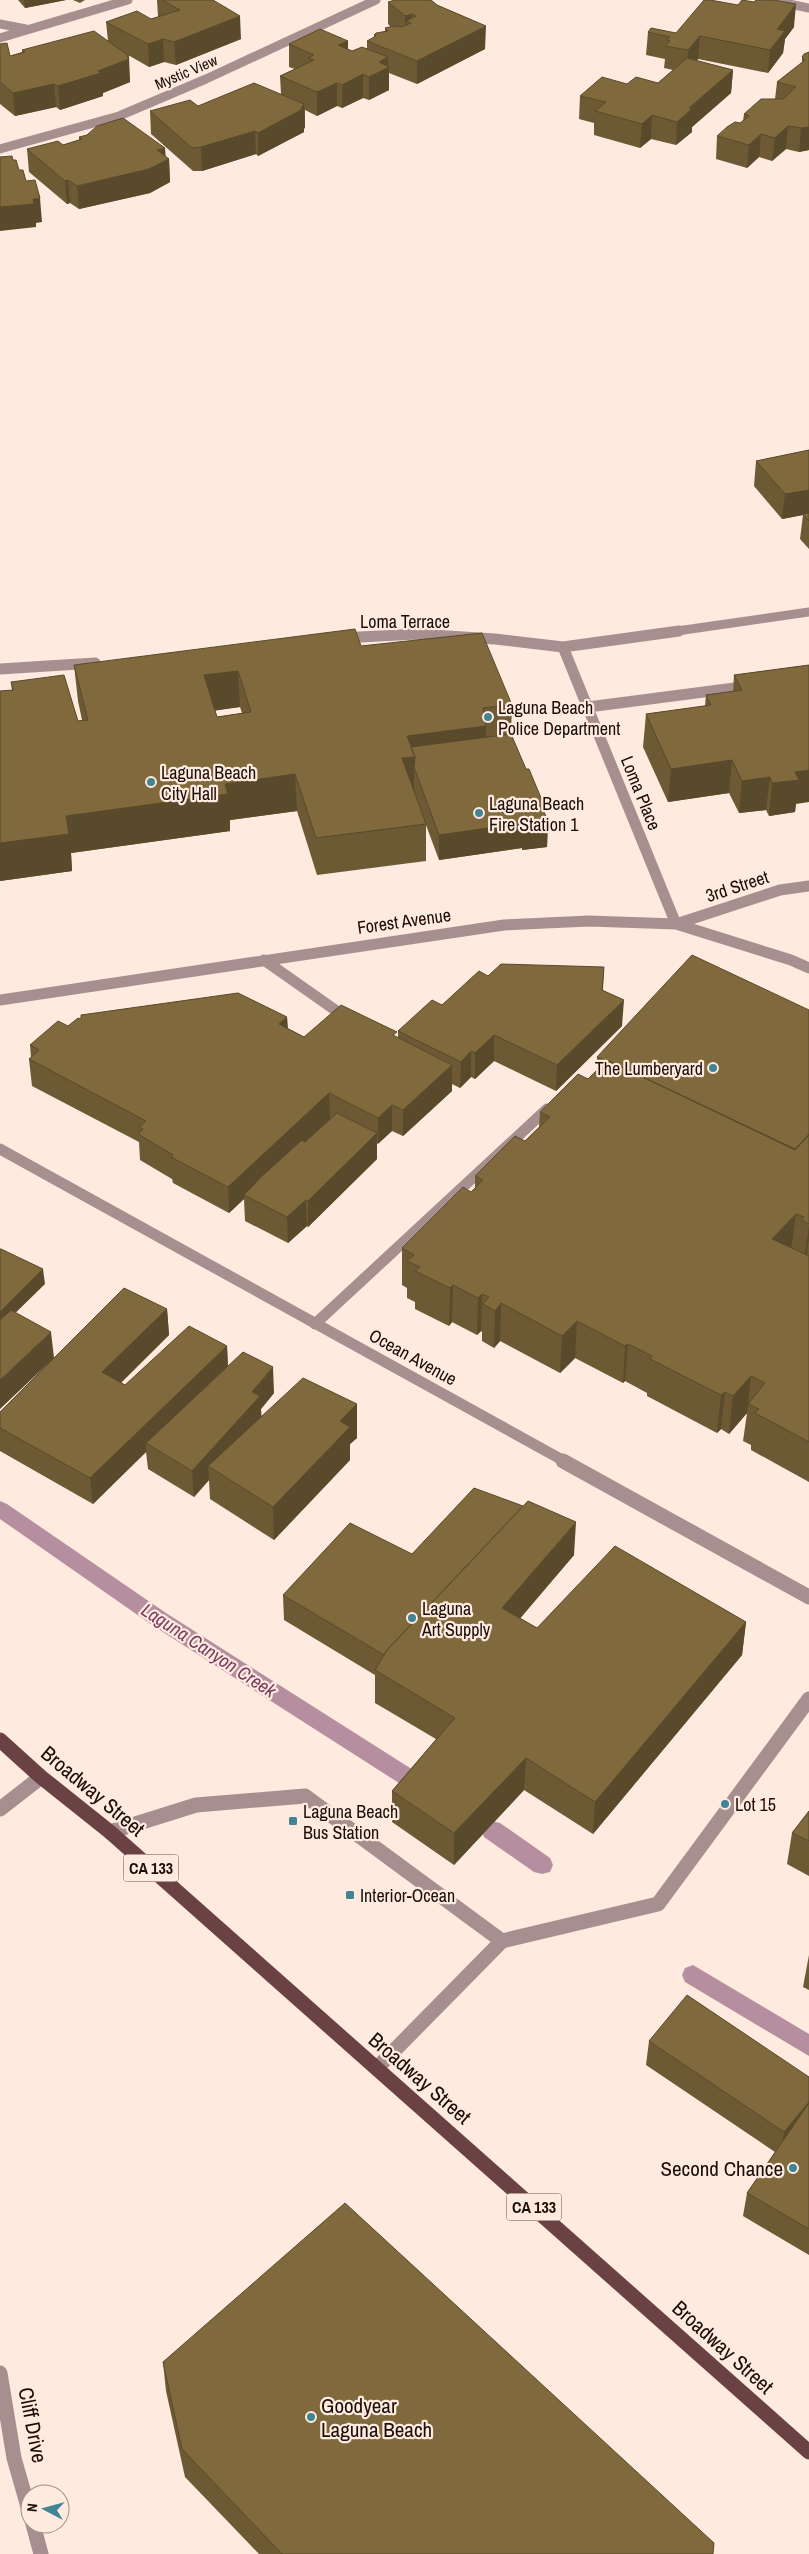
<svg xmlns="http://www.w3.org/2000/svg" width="809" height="2554" viewBox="0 0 809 2554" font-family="'Archivo Narrow',sans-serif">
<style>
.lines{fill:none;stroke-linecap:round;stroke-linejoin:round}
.stream{fill:#b58ea0;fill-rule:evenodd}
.minor-far2{stroke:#a88f8f;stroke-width:9}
.minor-far1{stroke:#a88f8f;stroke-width:11}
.minor{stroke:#a88f8f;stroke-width:15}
.major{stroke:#6b4243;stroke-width:15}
.wall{fill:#6d5a34;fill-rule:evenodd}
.shaded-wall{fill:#594a2b}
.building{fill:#7f693d;stroke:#594a2b;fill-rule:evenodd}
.poi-dot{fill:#418494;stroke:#feeadf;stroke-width:2}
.labels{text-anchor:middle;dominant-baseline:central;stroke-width:4.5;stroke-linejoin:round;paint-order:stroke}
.far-street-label{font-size:15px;fill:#190e08;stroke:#feeadf}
.shield{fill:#feeadf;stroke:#5e5048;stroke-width:1}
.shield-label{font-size:16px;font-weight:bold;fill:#190e08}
.street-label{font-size:18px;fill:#190e08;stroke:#feeadf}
.poi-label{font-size:18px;fill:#190e08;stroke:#feeadf;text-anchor:start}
.water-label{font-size:19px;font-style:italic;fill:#793c61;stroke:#feeadf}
.near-street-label{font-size:21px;fill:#190e08;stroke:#feeadf}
.near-poi-label{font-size:21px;fill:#190e08;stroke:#feeadf;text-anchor:end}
</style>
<rect width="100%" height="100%" fill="#feeadf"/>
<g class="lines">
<path class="stream" d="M0 1501 7 1504 166 1613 429 1780 432 1786 429 1792 421 1795 413 1792 152 1625 0 1519Z
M492 1821 500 1823 550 1858 553 1865 550 1872 542 1874 534 1872 484 1837 481 1830 484 1823Z
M693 1965 809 2034V2056L685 1982 682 1975 685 1968Z"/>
<path class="minor-far2" d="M781 0 784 3 809 8
M0 24 26 29
M0 38 128 0
M0 149 119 116 206 79 376 0
M670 632 809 612"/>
<path class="minor-far1" d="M341 638 417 634 495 639 563 647 679 631
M563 647 676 924
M0 669 95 663
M588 707 750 686
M676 924 780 890 809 886
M264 960 348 1019
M0 1000 504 925 589 921 676 924 791 960 809 968
M0 1149 566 1462
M315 1324 547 1109"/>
<path class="minor" d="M563 1461 809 1597
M0 1809 41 1777
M110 1832 196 1805 305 1796 502 1941
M377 2068 502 1941 658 1904 809 1699
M0 2373 14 2458 30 2514
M33 2524 41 2554"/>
<path class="major" d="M0 1740 41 1777 110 1832 809 2452"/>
</g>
<path class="wall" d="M18 0H66L25 8Z
M73 0H85L80 3Z
M157 0H213L241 39 176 65 164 62 149 67 128 55 130 82 103 93V96L60 110 56 107 15 116 0 104V44L10 56 22 52V50L108 41 106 22 151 19 158 17Z
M388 2 485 49 417 84 389 73V90L369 100 363 98 342 108 337 106 317 116 305 110V127L304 129V132L258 156 256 154 202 171H193L151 134 150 111 198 106 281 94 280 76 295 69 289 67V44L348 50 352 51 367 48V41L374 37V35L385 31V28L391 27 388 24Z
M794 27 785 39 783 53 768 73 698 59 697 61 733 70 731 93 692 127V132L676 145 651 139 640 148 594 135V123L579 119 580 96 627 84 658 83 673 70 664 68 665 59 646 55 648 32 676 33Z
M809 52V150L799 152 786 149 772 161 759 157 747 168 716 159 717 136 740 123 743 121 744 114 775 99 777 82 802 63V57Z
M79 137 166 157 169 159 170 182 150 193 79 209 70 203 67 204 29 172 27 149 63 145 79 140Z
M809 450V549L800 539 803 515 782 519 754 486 756 461Z
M361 646 512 705 511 734 526 769 544 805V812L548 821 547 847 522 850V848L439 860 426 825V861L317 875 297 811 230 820V831L71 853 72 871 0 881V691L12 690 11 682 78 721 82 720 78 701 74 665ZM240 707 242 713 217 717 215 710Z
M809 665 795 812 769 816 766 810 739 813 729 793 668 802 643 747 646 714 705 706 706 695 733 692 734 675Z
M604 967 603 991 622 1026 556 1091 494 1061 475 1079 471 1077 460 1088 452 1084V1091L403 1136 392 1131 377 1144V1159L308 1227 307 1226 288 1243 245 1221 244 1199 229 1213 173 1183 172 1179 140 1160 139 1142 32 1086 29 1059 31 1057 30 1045 81 1019 287 1017 288 1029 304 1037 398 1038V1031L442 1005 488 976Z
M809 1010V1482L751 1450V1445L743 1441 747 1413 729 1434 721 1429 717 1433 647 1396V1393L625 1381 623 1383 575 1358 560 1373 500 1341 494 1348 482 1341V1332L481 1331 477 1335 452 1322 449 1326 415 1309V1302L407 1298V1288L402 1285V1248L471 1192 475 1188V1176L525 1141 539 1127 540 1112 588 1079 597 1070V1057Z
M167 1309 169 1335 121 1383 125 1385 227 1346 228 1366 274 1393 261 1409V1417L357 1438 350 1444V1460L274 1540 210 1499 209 1480 194 1497 148 1469 146 1452 93 1504 0 1451V1412Z
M412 1554 574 1555 520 1618 537 1628 746 1622 742 1655 593 1834 524 1790 454 1865 392 1822V1791L436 1739 375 1703V1675L284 1620 283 1595Z
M809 1811V1876L787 1864 792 1833Z
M809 1955V1990L803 1987Z
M649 2041 809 2077V2255L743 2216 747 2193 775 2152 646 2065Z
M163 2362 713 2554H259L185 2477 166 2391Z"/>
<path class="shaded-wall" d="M24 0H66L25 8Z
M796 4 794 27 785 39 783 53 768 73 770 50 777 29Z
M412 14V37L411 23 406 21V38L405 39V16Z
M240 16 241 39 176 65 174 42Z
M486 26 485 49 417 84V61Z
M700 36 698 59 687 73 688 50Z
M163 39 164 62 149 67 148 44Z
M348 41V64L338 45Z
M129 56 130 82 103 93V96L60 110 58 86 98 71Z
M388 57V68L389 67V90L369 100V77L379 62Z
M733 70 731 93 692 127V132L676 145 677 122 689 108Z
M363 74V98L342 108V85Z
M337 83V106L317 116V92Z
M54 84 56 107 15 116 13 93Z
M304 104 305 127 304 129V132L258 156V133L301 108Z
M652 115 651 139 640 148 642 124Z
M788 126 786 149 772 161 775 138Z
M809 127V150L799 152 801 128Z
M255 131 256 154 202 171 201 147Z
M761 134 759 157 747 168 749 145Z
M165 148 166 160 169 159 170 182 150 193 79 209 77 186 157 150Z
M68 180 70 203 67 204 65 181Z
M40 198 42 222 36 223V227L0 231V207L33 199Z
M809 490V514H803V515L782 519 785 494Z
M238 671 240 707 206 712 204 675Z
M486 726 485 762 414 767V794L402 758 407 736Z
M732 760 729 793 668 802 671 769Z
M809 770V802L796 804 795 812 769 816 772 783 795 772Z
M295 774 297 811 230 820V831L71 853 72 871 0 881V843L66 816 225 784Z
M770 777 766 810 739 813 742 781Z
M548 821 547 847 522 850 523 825Z
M523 823 522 848 439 860V835Z
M624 1000 622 1026 556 1091 557 1065Z
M287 1017 288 1043 279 1024Z
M494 1035V1061L475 1079V1053Z
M471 1051V1077L460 1088 461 1062Z
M452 1065V1091L403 1136V1110Z
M329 1093 330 1120 244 1195V1199L229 1213 228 1187Z
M392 1105V1131L378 1144V1118Z
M377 1133V1159L308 1227V1201Z
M306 1200 307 1226 288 1243 287 1217Z
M796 1214 791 1251 772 1239Z
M809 1225V1239L806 1259 804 1261Z
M43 1269 45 1284 0 1328V1312Z
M453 1285 452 1322 449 1326 450 1288Z
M482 1294 481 1331 477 1335 478 1298Z
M501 1303 500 1341 494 1348 495 1311Z
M167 1309 169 1335 105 1398 102 1372Z
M577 1321 575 1358 560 1373 562 1336Z
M51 1332 54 1358 0 1409V1380Z
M628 1344 625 1381 623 1383 625 1346Z
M227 1346 228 1372 146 1443V1452L93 1504 90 1478Z
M273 1367 274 1393 261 1409 262 1422 208 1466 209 1480 194 1497 192 1471 252 1392Z
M751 1376 747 1413 729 1434 733 1396Z
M725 1392 721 1429 717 1433 721 1395Z
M357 1404V1438L350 1444V1460L274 1540 273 1507 340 1421Z
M576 1522 574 1555 501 1641 502 1608Z
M746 1622 742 1655 593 1834 595 1802Z
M526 1758 524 1790 454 1865V1833Z
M809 2102V2120L780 2156 784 2132Z"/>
<path class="building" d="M162 0H213L240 16 174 42 163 39 148 44 106 22 137 11 151 19 180 10Z
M395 0H431L437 5 486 26 417 61 367 41 376 36 374 35 376 33 388 31 385 28 394 26 402 27 411 23 406 21 416 16 412 14 405 16 388 2Z
M704 0H710L738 5 742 0 754 2 756 0H773L796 4 777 29 785 31 770 50 700 36 688 50 665 46 670 41 667 40 670 37 648 32 651 28 676 33Z
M320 29 348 41 338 45 352 51 362 47 388 57 379 62 389 67 369 77 363 74 342 85 337 83 317 92 280 76 314 60 308 58 314 55 289 44Z
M94 31 129 56 127 57 129 59 98 71 101 73 58 86 54 84 13 93 0 82V44L7 43 10 56 25 52 22 50Z
M809 52V127L801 128 788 126 775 138 761 134 749 145 717 136 727 127 735 122 740 123 749 116 744 114 761 99H783L796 87 777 82 805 60 802 57 804 54Z
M687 58 733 70 689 108H693L677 122 652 115 642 124 595 111 606 102 580 96 602 77 627 84 636 77 658 83Z
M254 83 304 104 301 108 303 109 258 133 255 131 201 147 192 148 150 111 190 100 198 106Z
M123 118 165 148 157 150 169 159 149 169 77 186 68 180 65 181 27 149 58 141 63 145 82 139 79 137 87 135 97 126Z
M12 156 13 160H16L19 170H23L26 181 35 180 40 198 33 199 34 204 0 207V157Z
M809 450V490L785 494 756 461Z
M809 513V521L803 514Z
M355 629 361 646 482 633 512 705 483 708 486 726 407 736 415 757 402 758 426 824 316 838 295 774 225 784 228 794 66 816 69 834 0 843V691L13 690 11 682 64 675 78 721 88 720 74 665ZM238 671 251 712 217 717 204 675Z
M809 665V770L795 772 799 780 772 783 770 777 742 781 732 760 671 769 646 714 711 705 706 695 742 690 734 675Z
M511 734 526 769H529L544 805H541L548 821 523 825V823L439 835 414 767 415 757 411 747Z
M692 955 809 1010V1134L795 1149 607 1060 606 1061 597 1057Z
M501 964 604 967 602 990 624 1000 557 1065 494 1035 475 1053 471 1051 461 1062 398 1031 432 1000 442 1005 479 971 488 976Z
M238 993 287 1017 279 1024 304 1037 341 1005 397 1032 393 1035 452 1065 403 1110 392 1105 378 1118 329 1093 228 1187 171 1157 173 1155 138 1134 143 1129 139 1127 146 1121 29 1059 39 1050 30 1045 58 1021 68 1026 78 1018 81 1019V1015Z
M607 1060 795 1150 809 1135V1224L802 1220 804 1217 796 1214 772 1239 809 1256V1442L755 1413 759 1409 748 1404 765 1383 751 1376 733 1396 725 1392 721 1395 650 1359 652 1356 628 1344 625 1346 577 1321 562 1336 501 1303 495 1311 483 1304 489 1297 482 1294 478 1298 453 1285 450 1288 415 1271 420 1267 407 1261 414 1255 402 1248 463 1187 471 1192 483 1180 475 1176 515 1136 525 1141 550 1117 540 1112 578 1074 588 1079Z
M337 1113 377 1133 308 1201 306 1200 287 1217 244 1195 261 1177 302 1140 305 1142Z
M0 1249H1L43 1269 0 1312Z
M124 1288 167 1309 102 1372 125 1385 189 1326 227 1346 90 1478 0 1428V1412Z
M11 1310 51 1332 0 1380V1320Z
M243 1352 273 1367 252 1392 260 1396 192 1471 146 1443Z
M303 1378 357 1404 340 1421 350 1427 273 1507 208 1466Z
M474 1488 523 1506 387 1650 384 1655 283 1595 350 1523 412 1554Z
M528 1501 576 1522 502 1608 537 1628 615 1546 746 1622 595 1802 526 1758 454 1833 392 1791 455 1718 375 1670 387 1650Z
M809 1811V1841L792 1833Z
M687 1995 809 2077V2102L784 2132 649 2041Z
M809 2103V2229L747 2193Z
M345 2203 714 2543 713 2554H282L182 2449 163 2362Z"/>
<g class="poi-dot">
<circle cx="488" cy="717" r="5"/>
<circle cx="151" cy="782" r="5"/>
<circle cx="479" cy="813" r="5"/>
<circle cx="713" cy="1068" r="5"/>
<circle cx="412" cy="1618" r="5"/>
<circle cx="725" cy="1804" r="5"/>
<rect x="288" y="1816" width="10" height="10" rx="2.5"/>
<rect x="345" y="1890" width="10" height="10" rx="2.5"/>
<circle cx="793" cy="2168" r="5"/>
<circle cx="311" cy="2417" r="5"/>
</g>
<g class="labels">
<g class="far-street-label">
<text transform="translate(186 72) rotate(-23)">Mystic View</text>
</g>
<g class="shield">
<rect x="123.5" y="1854.5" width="55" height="27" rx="4"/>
<rect x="506.5" y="2193.5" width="55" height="27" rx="4"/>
</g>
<g class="shield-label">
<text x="151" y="1868">CA 133</text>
<text x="534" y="2207">CA 133</text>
</g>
<g class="street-label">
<text x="405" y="621">Loma Terrace</text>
<text transform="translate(641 793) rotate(68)">Loma Place</text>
<text transform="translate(737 886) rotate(-18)">3rd Street</text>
<text transform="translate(404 921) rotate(-8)">Forest Avenue</text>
<text transform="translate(413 1357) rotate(29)">Ocean Avenue</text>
</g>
<g class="poi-label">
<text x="498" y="707">Laguna Beach<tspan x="498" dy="21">Police Department</tspan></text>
<text x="161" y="772">Laguna Beach<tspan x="161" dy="21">City Hall</tspan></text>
<text x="489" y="803">Laguna Beach<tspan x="489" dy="21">Fire Station 1</tspan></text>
<text x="703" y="1068" text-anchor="end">The Lumberyard</text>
<text x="422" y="1608">Laguna<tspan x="422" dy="21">Art Supply</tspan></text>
<text x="735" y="1804">Lot 15</text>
<text x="303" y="1811">Laguna Beach<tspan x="303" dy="21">Bus Station</tspan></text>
<text x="360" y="1895">Interior-Ocean</text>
</g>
<g class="water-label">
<text transform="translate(209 1650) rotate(33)">Laguna Canyon Creek</text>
</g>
<g class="near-street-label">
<text transform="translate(93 1791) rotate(40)">Broadway Street</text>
<text transform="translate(420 2078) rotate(41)">Broadway Street</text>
<text transform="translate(723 2347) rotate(42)">Broadway Street</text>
<text transform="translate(33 2425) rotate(79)">Cliff Drive</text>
</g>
<g class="near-poi-label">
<text x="783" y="2168">Second Chance</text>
<text x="321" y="2405" text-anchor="start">Goodyear<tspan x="321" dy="24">Laguna Beach</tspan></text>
</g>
</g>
<g transform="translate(45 2509) rotate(276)"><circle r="24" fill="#feeadf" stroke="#a29289"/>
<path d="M0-4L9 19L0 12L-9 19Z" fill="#418494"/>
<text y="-8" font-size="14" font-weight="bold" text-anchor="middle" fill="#190e08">N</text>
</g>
</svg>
